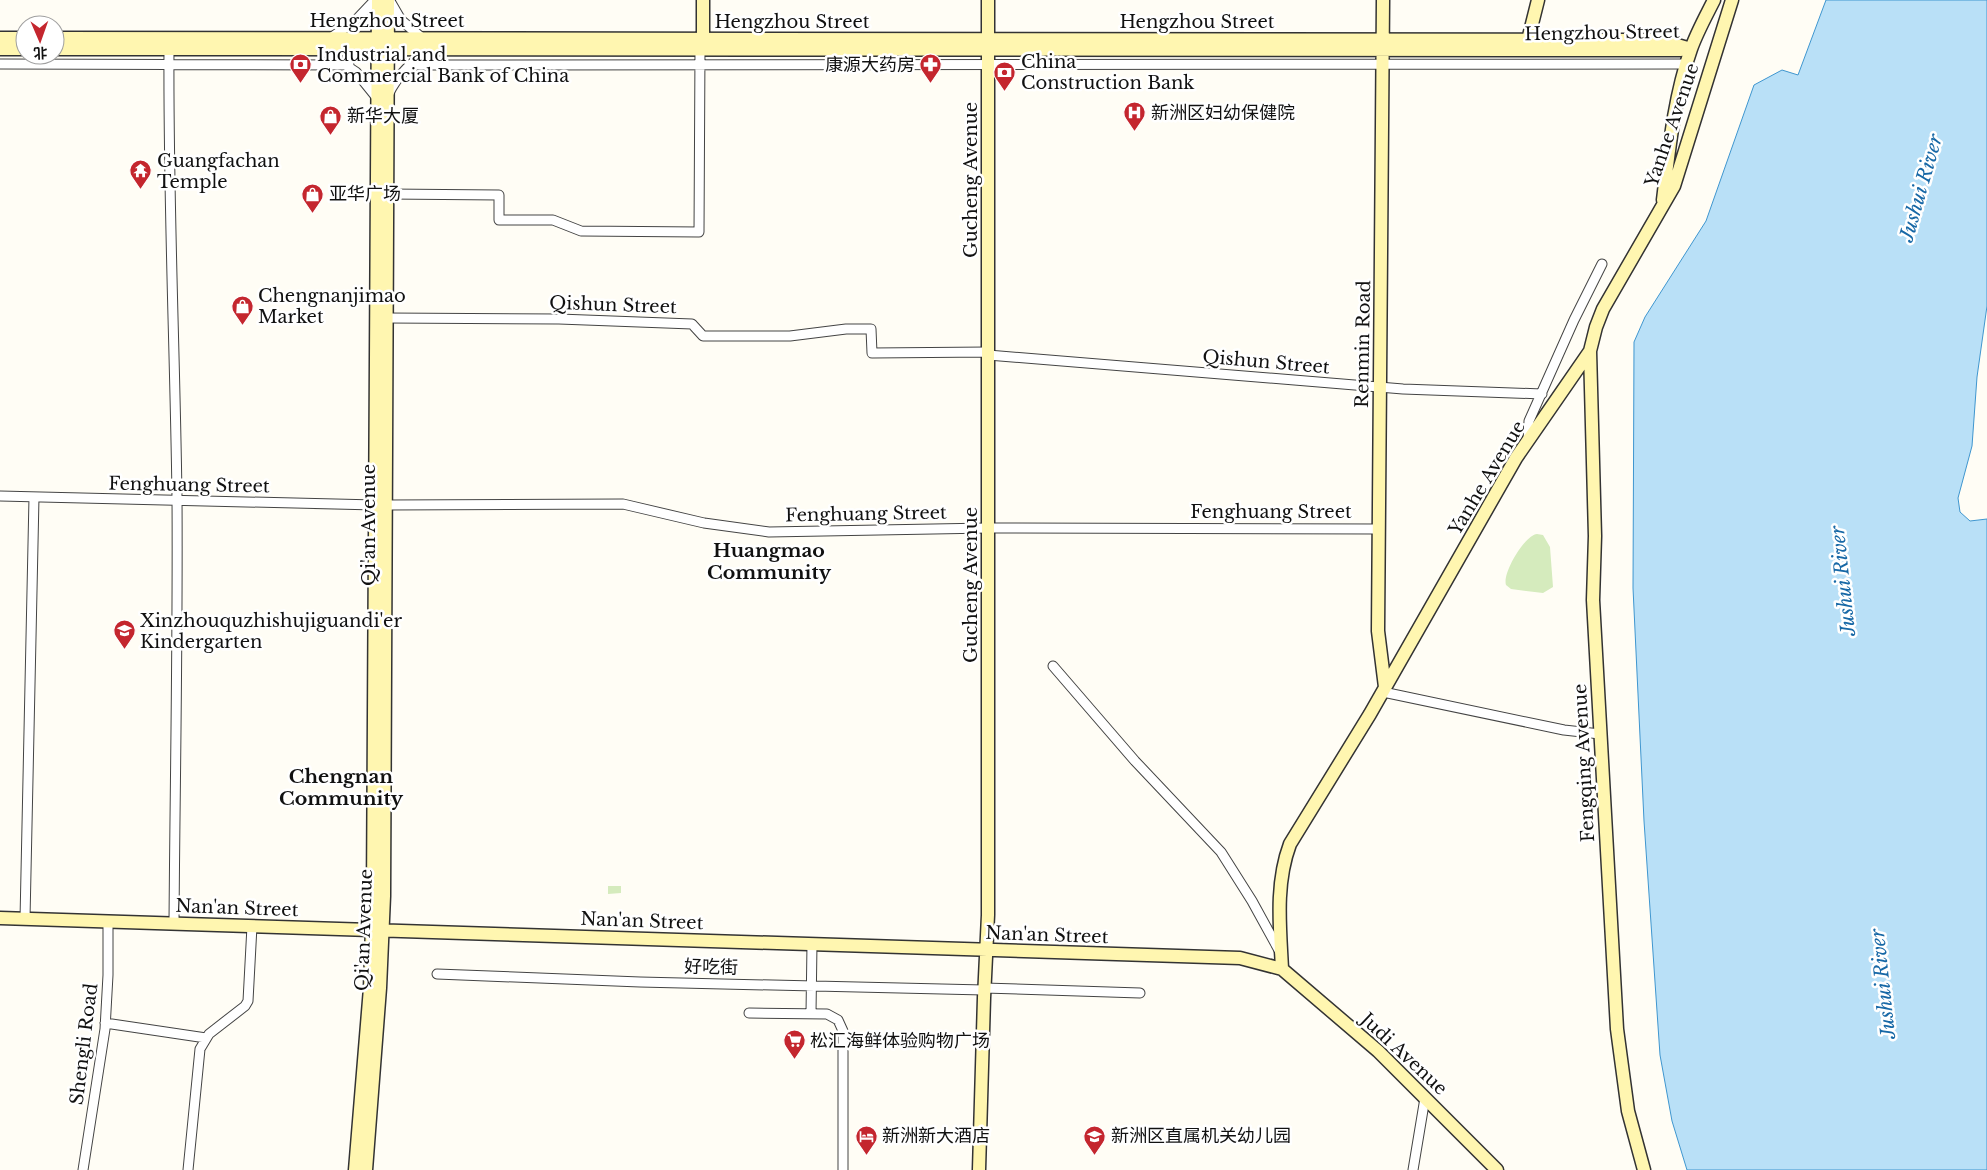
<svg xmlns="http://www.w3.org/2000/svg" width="1987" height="1170" viewBox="0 0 1987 1170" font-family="'Libre Baskerville','Noto Sans SC',serif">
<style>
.green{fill:#d5ebbd}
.water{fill:#b9e0f7;stroke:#3f96cf}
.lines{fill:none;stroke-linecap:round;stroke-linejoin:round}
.street-casing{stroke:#444;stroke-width:11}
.secondary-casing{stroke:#333;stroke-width:15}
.street{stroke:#fff;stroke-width:9}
.secondary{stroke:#fff6b0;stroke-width:12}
.labels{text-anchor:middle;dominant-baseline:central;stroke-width:5;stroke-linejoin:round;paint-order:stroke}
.street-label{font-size:18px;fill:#111;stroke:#fff}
.poi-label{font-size:18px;fill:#111;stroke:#fff;text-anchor:start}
.water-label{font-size:19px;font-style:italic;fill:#1768a6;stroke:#fff}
.neighbourhood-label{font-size:19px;font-weight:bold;fill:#111;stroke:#fff}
</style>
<rect width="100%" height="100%" fill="#fffdf5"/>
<path class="green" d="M1537 534 1543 535 1550 547 1553 587 1543 593 1511 589 1506 585C1502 573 1525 535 1537 534Z
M608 886H621V893L608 894Z"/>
<path class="water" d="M1826 0H1987V306L1977 377 1972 446 1958 498 1960 512 1970 521 1987 519V1170H1687L1672 1121 1660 1055 1644 821 1633 588 1634 342 1645 317 1706 221 1754 85 1782 70 1798 75Z"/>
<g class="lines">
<defs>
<path id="street" d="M390 1 401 20 422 38
M332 37 355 21 375 0
M169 50C168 199 175 348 177 497 178 639 175 781 174 923
M324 51 356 72 377 98
M0 64 349 65
M409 65 1687 64
M388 95C398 74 412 60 433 50
M388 194 499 195V220H553L581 231 699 232 700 50
M387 318 559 319 692 324 703 336H790L846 329H871L872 353 988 352
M988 355 1403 389 1542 394
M1528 441 1529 421 1574 320 1602 264
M0 496 376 505
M387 505 623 504 704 523 769 532 988 528 1379 529
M1053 666 1135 761 1221 852 1252 901 1280 952
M1383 692 1564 730 1600 734
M25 919 34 497
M437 974 640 982 984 990
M984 988 1140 993
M749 1013 827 1014 838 1020 843 1031V1170
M811 1013 812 944
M105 1023 206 1038
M83 1170 105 1029 108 975V921
M188 1170 200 1049 209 1034 245 1006 248 1001 252 926
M1413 1170 1425 1098"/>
<path id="secondary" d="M1383 0 1378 631 1385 687
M0 38H25
M55 38 1660 40 1691 49
M703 39V0
M1528 40 1538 0
M0 49H25
M55 49 1681 50
M1663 200C1669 150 1674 97 1691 49 1697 32 1706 16 1714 0
M1590 351 1595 536 1593 600 1617 1029 1628 1111 1644 1170
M0 918 1240 958 1282 969 1378 1051 1497 1170
M1282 969C1280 927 1275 884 1290 844L1370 714 1516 458 1590 351 1596 327 1603 309 1674 186 1732 0
M355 1170 370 988 373 896 378 0
M366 1170 380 988 384 896 388 0
M979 1170 984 998 988 915V0"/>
</defs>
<use href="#street" class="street-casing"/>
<use href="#secondary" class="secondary-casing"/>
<use href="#street" class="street"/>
<use href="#secondary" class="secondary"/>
</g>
<defs>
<symbol id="bank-pin" viewBox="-11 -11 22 30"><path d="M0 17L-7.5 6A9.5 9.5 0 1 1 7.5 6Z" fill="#c4262e" stroke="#fff"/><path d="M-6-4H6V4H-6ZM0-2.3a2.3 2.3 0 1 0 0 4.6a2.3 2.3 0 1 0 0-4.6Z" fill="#fff"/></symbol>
<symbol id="pharmacy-pin" viewBox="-11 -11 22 30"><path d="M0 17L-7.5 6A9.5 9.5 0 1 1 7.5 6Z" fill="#c4262e" stroke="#fff"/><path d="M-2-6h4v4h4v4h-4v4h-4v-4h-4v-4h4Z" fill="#fff"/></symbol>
<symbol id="hospital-pin" viewBox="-11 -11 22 30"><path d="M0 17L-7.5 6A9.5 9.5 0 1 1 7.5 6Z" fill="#c4262e" stroke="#fff"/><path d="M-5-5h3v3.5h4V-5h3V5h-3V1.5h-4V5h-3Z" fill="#fff"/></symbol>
<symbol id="shop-pin" viewBox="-11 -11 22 30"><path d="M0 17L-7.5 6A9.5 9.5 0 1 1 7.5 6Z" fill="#c4262e" stroke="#fff"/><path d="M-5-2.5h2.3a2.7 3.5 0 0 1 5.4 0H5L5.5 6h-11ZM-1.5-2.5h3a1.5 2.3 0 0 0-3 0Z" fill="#fff"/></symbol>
<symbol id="temple-pin" viewBox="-11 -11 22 30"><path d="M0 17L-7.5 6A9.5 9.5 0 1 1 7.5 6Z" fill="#c4262e" stroke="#fff"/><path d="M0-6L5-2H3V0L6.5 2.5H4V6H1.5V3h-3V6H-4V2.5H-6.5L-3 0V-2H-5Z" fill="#fff"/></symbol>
<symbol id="school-pin" viewBox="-11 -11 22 30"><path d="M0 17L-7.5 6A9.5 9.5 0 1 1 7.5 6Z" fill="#c4262e" stroke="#fff"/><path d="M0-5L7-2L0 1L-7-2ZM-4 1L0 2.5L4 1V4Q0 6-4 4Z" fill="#fff"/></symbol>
<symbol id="supermarket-pin" viewBox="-11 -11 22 30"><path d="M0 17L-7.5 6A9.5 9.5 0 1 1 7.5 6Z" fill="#c4262e" stroke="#fff"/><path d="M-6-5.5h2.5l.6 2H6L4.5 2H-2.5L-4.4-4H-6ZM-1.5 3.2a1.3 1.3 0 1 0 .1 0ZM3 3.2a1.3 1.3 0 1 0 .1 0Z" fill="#fff"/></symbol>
<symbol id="hotel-pin" viewBox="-11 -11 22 30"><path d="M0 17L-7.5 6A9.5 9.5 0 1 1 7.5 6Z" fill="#c4262e" stroke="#fff"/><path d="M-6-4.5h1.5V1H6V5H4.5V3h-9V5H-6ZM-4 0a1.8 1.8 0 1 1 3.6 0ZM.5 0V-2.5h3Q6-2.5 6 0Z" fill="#fff"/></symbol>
</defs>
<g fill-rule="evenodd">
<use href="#bank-pin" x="288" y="52" width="25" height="34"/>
<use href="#pharmacy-pin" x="918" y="52" width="25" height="34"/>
<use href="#bank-pin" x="992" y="60" width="25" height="34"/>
<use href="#hospital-pin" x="1122" y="100" width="25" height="34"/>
<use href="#shop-pin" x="318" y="104" width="25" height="34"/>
<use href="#temple-pin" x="128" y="158" width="25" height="34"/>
<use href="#shop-pin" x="300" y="182" width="25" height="34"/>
<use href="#shop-pin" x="230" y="294" width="25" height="34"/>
<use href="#school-pin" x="112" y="618" width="25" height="34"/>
<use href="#supermarket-pin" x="782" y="1028" width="25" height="34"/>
<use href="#hotel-pin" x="854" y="1124" width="25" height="34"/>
<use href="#school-pin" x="1082" y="1124" width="25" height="34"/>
</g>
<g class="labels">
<g class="street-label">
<text x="387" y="21">Hengzhou Street</text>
<text x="792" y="22">Hengzhou Street</text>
<text x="1197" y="22">Hengzhou Street</text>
<text transform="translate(1602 33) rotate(-1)">Hengzhou Street</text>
<text transform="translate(1672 125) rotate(-71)">Yanhe Avenue</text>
<text transform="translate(971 180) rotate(-90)">Gucheng Avenue</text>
<text transform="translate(613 305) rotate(2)">Qishun Street</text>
<text transform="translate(1363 344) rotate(-89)">Renmin Road</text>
<text transform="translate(1266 362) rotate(5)">Qishun Street</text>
<text transform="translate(1487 478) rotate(-59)">Yanhe Avenue</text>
<text transform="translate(189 485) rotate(1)">Fenghuang Street</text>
<text x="1271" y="512">Fenghuang Street</text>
<text transform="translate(866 514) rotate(-1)">Fenghuang Street</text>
<text transform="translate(369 525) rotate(-90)">Qi'an Avenue</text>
<text transform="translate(971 585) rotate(-90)">Gucheng Avenue</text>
<text transform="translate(1584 763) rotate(-93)">Fengqing Avenue</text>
<text transform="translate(237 908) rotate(2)">Nan'an Street</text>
<text transform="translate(642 921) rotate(2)">Nan'an Street</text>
<text transform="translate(364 930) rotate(-88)">Qi'an Avenue</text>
<text transform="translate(1047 935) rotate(2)">Nan'an Street</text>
<text transform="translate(711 967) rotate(1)">好吃街</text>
<text transform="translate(84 1044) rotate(-83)">Shengli Road</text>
<text transform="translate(1404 1054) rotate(43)">Judi Avenue</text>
</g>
<g class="poi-label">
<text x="317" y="55">Industrial and<tspan x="317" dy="21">Commercial Bank of China</tspan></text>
<text x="1021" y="62">China<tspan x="1021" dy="21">Construction Bank</tspan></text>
<text x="915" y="65" text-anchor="end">康源大药房</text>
<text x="1151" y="113">新洲区妇幼保健院</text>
<text x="347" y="116">新华大厦</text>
<text x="157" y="161">Guangfachan<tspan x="157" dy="21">Temple</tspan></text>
<text x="329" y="194">亚华广场</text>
<text x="258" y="296">Chengnanjimao<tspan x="258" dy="21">Market</tspan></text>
<text x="140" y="621">Xinzhouquzhishujiguandi'er<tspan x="140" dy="21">Kindergarten</tspan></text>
<text x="810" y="1041">松汇海鲜体验购物广场</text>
<text x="882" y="1136">新洲新大酒店</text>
<text x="1111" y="1136">新洲区直属机关幼儿园</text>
</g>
<g class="water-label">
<text transform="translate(1921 188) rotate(-74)">Jushui River</text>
<text transform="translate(1843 581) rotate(-96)">Jushui River</text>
<text transform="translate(1883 984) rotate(-96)">Jushui River</text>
</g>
<g class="neighbourhood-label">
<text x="769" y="550">Huangmao<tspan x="769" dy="22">Community</tspan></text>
<text x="341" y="776">Chengnan<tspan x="341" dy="22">Community</tspan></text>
</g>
</g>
<g transform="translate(40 40) rotate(178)"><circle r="24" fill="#ffffff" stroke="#a0a0a0"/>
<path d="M0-4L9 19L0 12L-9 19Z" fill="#c4262e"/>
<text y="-8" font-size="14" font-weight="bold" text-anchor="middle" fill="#111111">北</text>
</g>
</svg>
